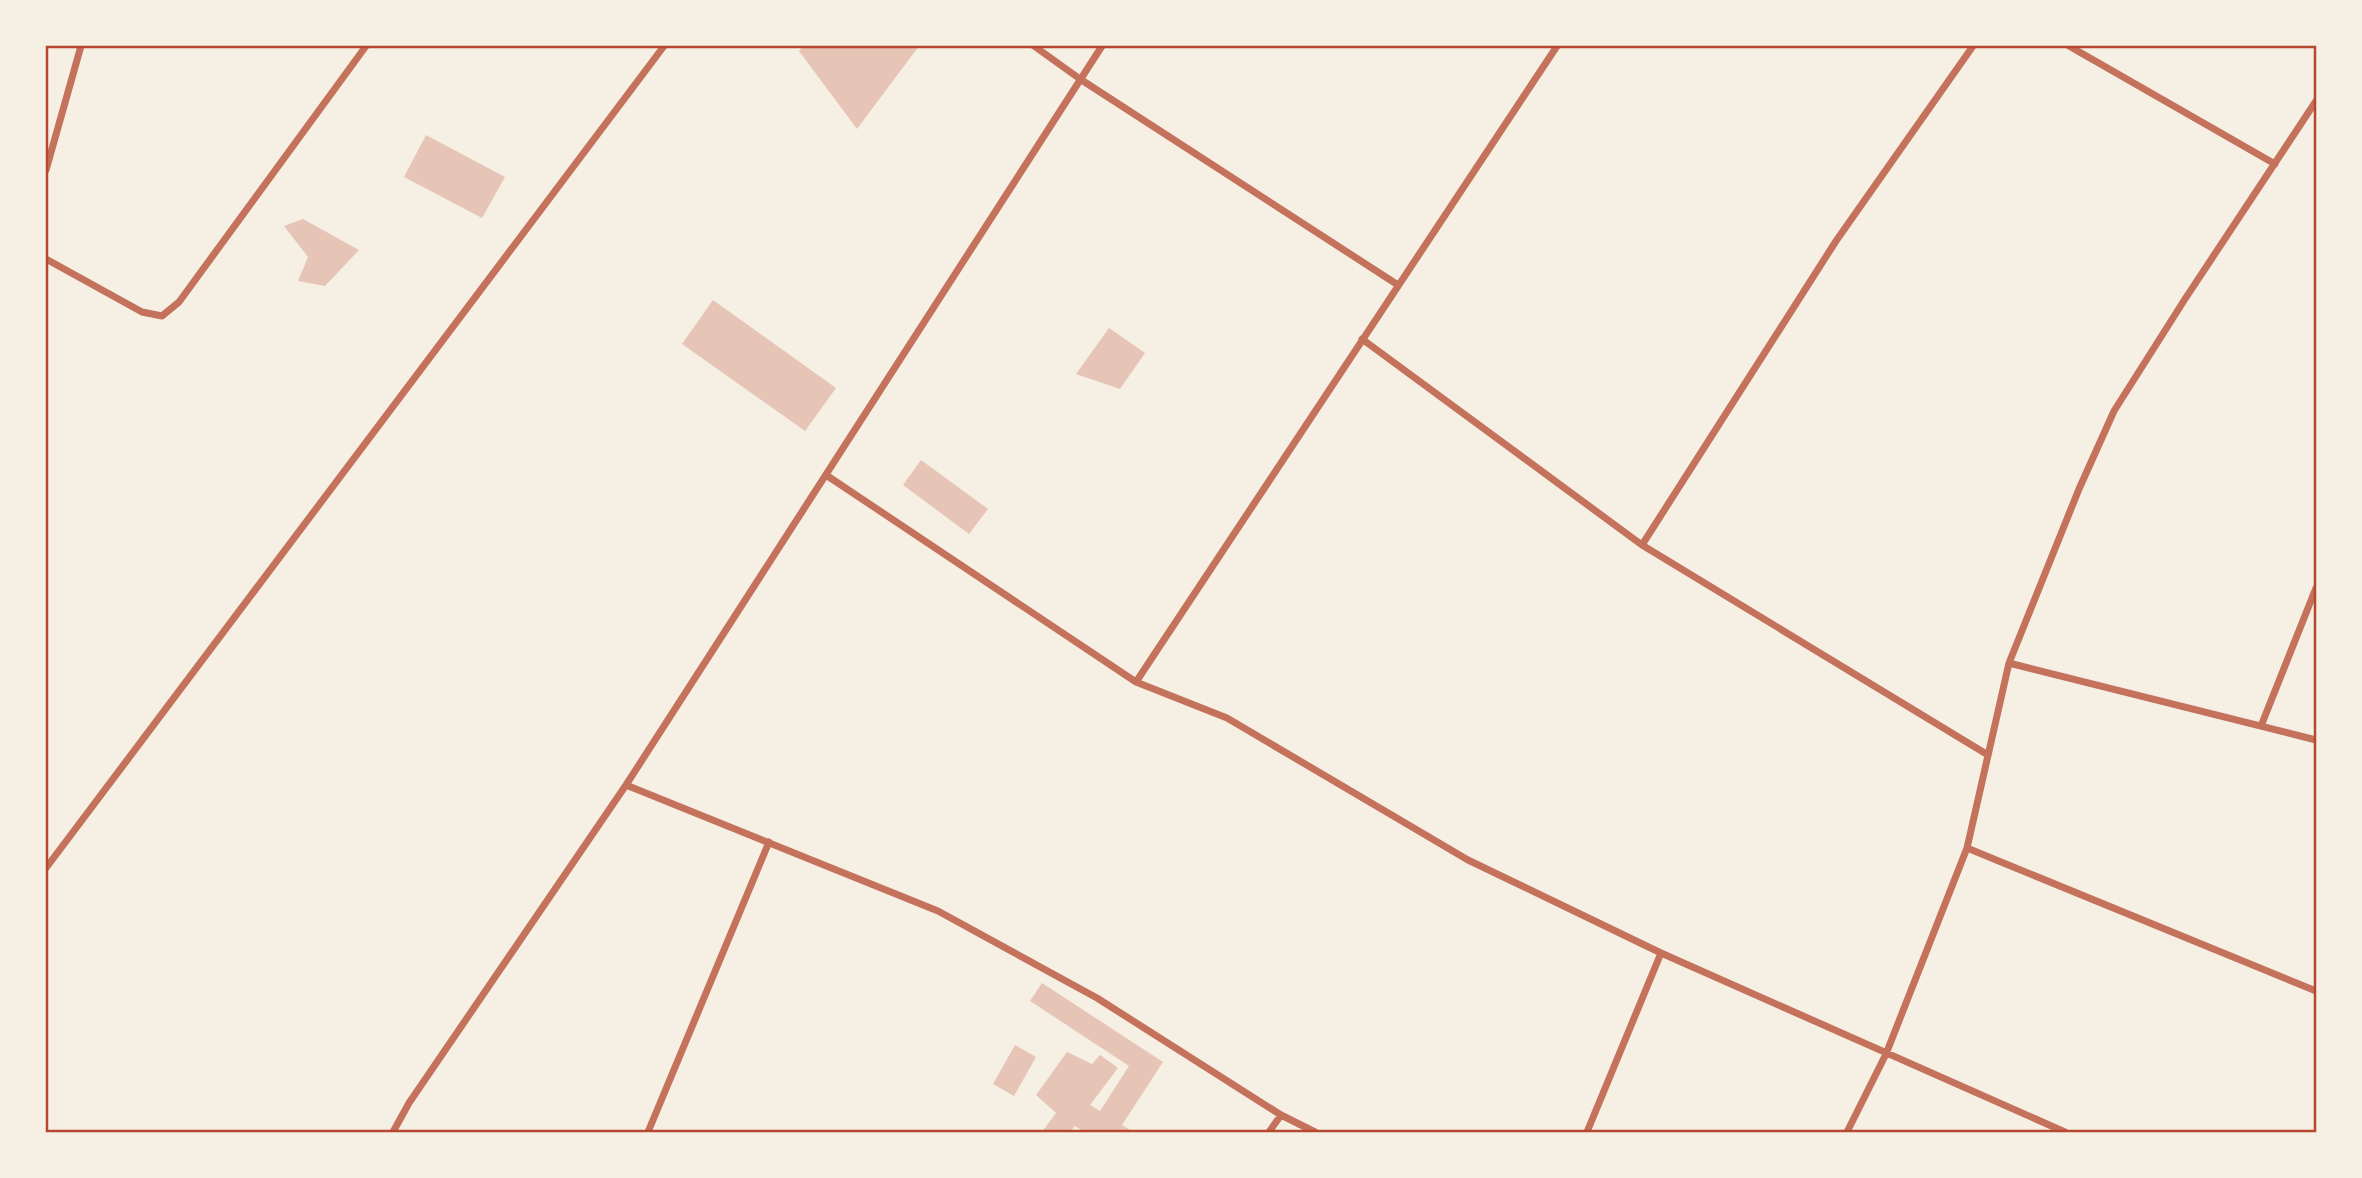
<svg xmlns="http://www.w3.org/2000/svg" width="2362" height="1178" viewBox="0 0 2362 1178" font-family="'Alegreya Sans',sans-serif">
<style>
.building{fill:#e6c5b7}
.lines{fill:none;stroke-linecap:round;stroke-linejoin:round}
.minor{stroke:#c5725c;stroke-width:7}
.neatline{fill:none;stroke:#b5482f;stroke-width:2.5}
</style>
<rect width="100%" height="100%" fill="#f6efe4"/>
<path class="building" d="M803 46H919L857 129 799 51Z
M426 135 505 177 482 218 404 177Z
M303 219 359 250 325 286 298 281 308 257 284 226Z
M713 300 836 388 805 431 682 344Z
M1109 328 1145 353 1120 389 1076 374Z
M921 460 988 509 969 534 903 485Z
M1042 983 1163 1062 1122 1125 1133 1132H1084L1075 1126 1070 1132H1042L1056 1113 1036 1095 1067 1052 1092 1064 1100 1055 1118 1068 1090 1105 1100 1111 1129 1066 1030 1001Z
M1015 1045 1036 1057 1014 1096 993 1084Z"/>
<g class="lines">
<path class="minor" d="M1034 46 1080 79 1398 285
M2069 46 2275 164
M46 170 81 46
M46 259 142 312 162 316 179 302 366 46
M1362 339 1642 545 1988 755
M826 475 1136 682 1227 718 1468 860 1661 953 2065 1132
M1642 545 1836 241 1973 46
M2009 663 2316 740
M1136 682 1557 46
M2261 726 2316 588
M626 785 938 911 1097 998 1281 1115 1315 1132
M1967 848 2316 991
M46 868 664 46
M393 1132 409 1103 626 785 1102 46
M648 1132 769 842
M1269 1132 1281 1115
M1587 1132 1661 953
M1847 1132 1886 1054 1967 848 2009 663 2079 489 2114 411 2185 299 2316 101"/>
</g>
<rect width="2362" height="1178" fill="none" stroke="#f6efe4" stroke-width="94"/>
<rect x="47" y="47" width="2268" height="1084" class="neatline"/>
</svg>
